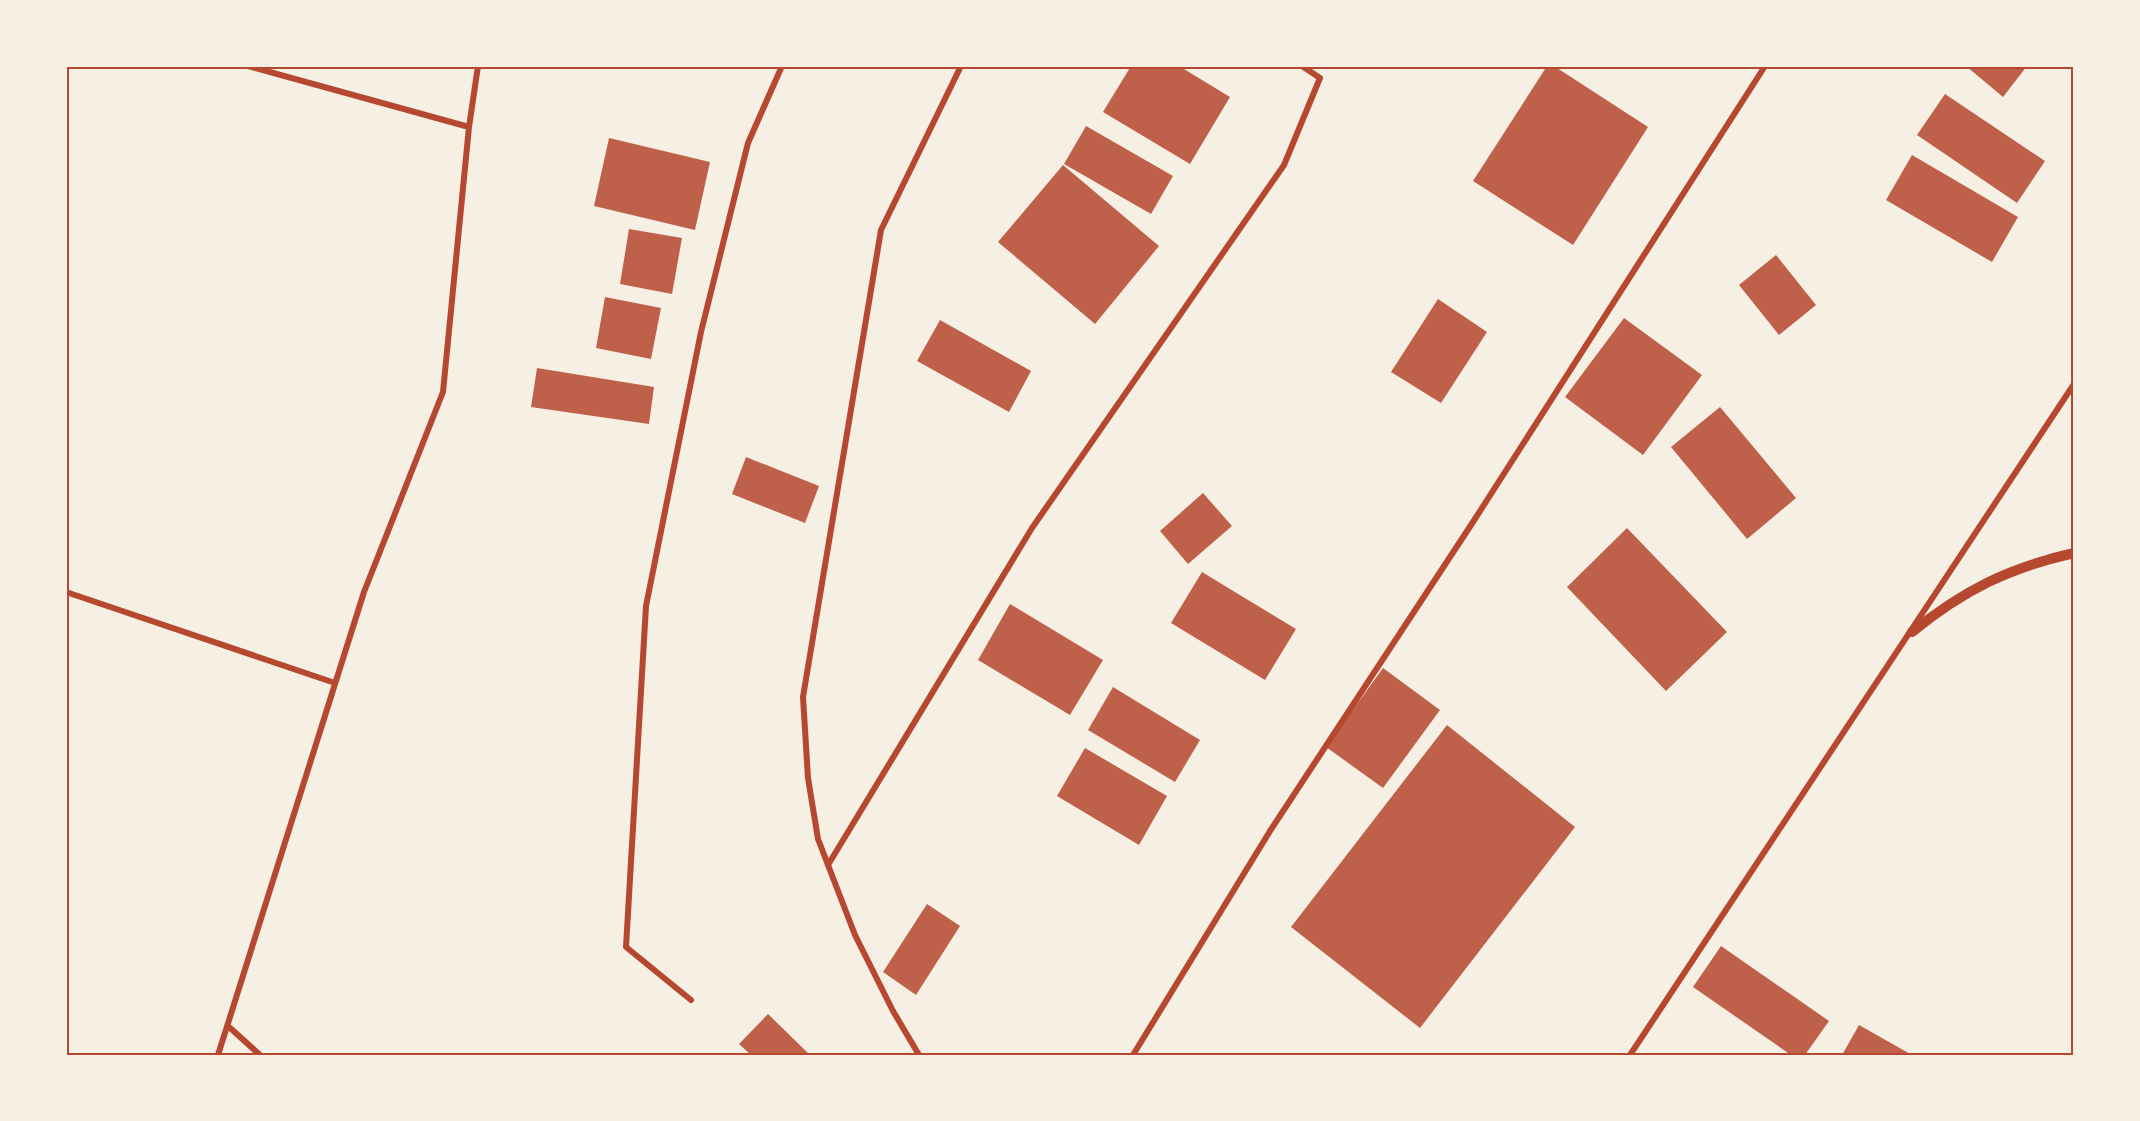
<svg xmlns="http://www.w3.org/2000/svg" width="2140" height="1121" viewBox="0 0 2140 1121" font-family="Manrope,sans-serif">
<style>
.building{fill:#bf614a}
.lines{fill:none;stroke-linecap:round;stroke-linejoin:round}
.minor{stroke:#b5482f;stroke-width:6}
.tertiary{stroke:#b5482f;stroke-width:10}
.neatline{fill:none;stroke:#b5482f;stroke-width:2}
</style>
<rect width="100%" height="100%" fill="#f6efe4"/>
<path class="building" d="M1131 66H1179L1230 97 1190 164 1103 112Z
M1547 66H1554L1648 127 1573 245 1473 181Z
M1966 66H2027L2003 97Z
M1945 94 2045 161 2017 203 1917 135Z
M1086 126 1173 176 1151 214 1064 164Z
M609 138 710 162 695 230 594 206Z
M1912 155 2018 217 1992 262 1886 200Z
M1063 165 1159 246 1095 324 998 242Z
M629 229 682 238 672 294 620 284Z
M1776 255 1816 305 1779 335 1739 285Z
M605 297 661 308 651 359 596 348Z
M1438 299 1487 332 1441 403 1391 372Z
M1624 318 1702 375 1643 455 1565 397Z
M940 320 1031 371 1009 412 917 361Z
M537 368 654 387 649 424 531 407Z
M1720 407 1796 498 1747 539 1671 447Z
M746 457 819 486 805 523 732 494Z
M1203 493 1232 526 1188 564 1160 531Z
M1627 528 1727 632 1666 691 1567 587Z
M1202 572 1296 629 1265 680 1171 623Z
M1010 604 1103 660 1070 715 978 660Z
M1383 668 1440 710 1383 788 1326 747Z
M1113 687 1200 740 1175 782 1088 730Z
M1447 725 1575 827 1420 1028 1291 927Z
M1085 748 1167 796 1139 845 1057 796Z
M927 904 960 926 916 995 883 972Z
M1721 946 1829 1021 1805 1055H1791L1693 987Z
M768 1014 810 1055H751L739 1044Z
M1859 1025 1912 1055H1842Z"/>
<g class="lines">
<path class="minor" d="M248 66 469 127 478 66
M66 592 335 683
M828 865 1032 528 1284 165 1320 78 1302 66
M691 1000 626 947 646 606 701 332 748 143 782 66
M228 1026 260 1055
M218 1055 364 592 443 392 469 127
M919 1055 893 1011 855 935 818 839 808 778 803 697 881 230 961 66
M1133 1055 1270 831 1473 522 1765 66
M1630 1055 2074 384"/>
<path class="tertiary" d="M1912 632C1964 590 2008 568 2074 553"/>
</g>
<rect width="2140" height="1121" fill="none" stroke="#f6efe4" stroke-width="135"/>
<rect x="68" y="68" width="2004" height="986" class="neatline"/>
</svg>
